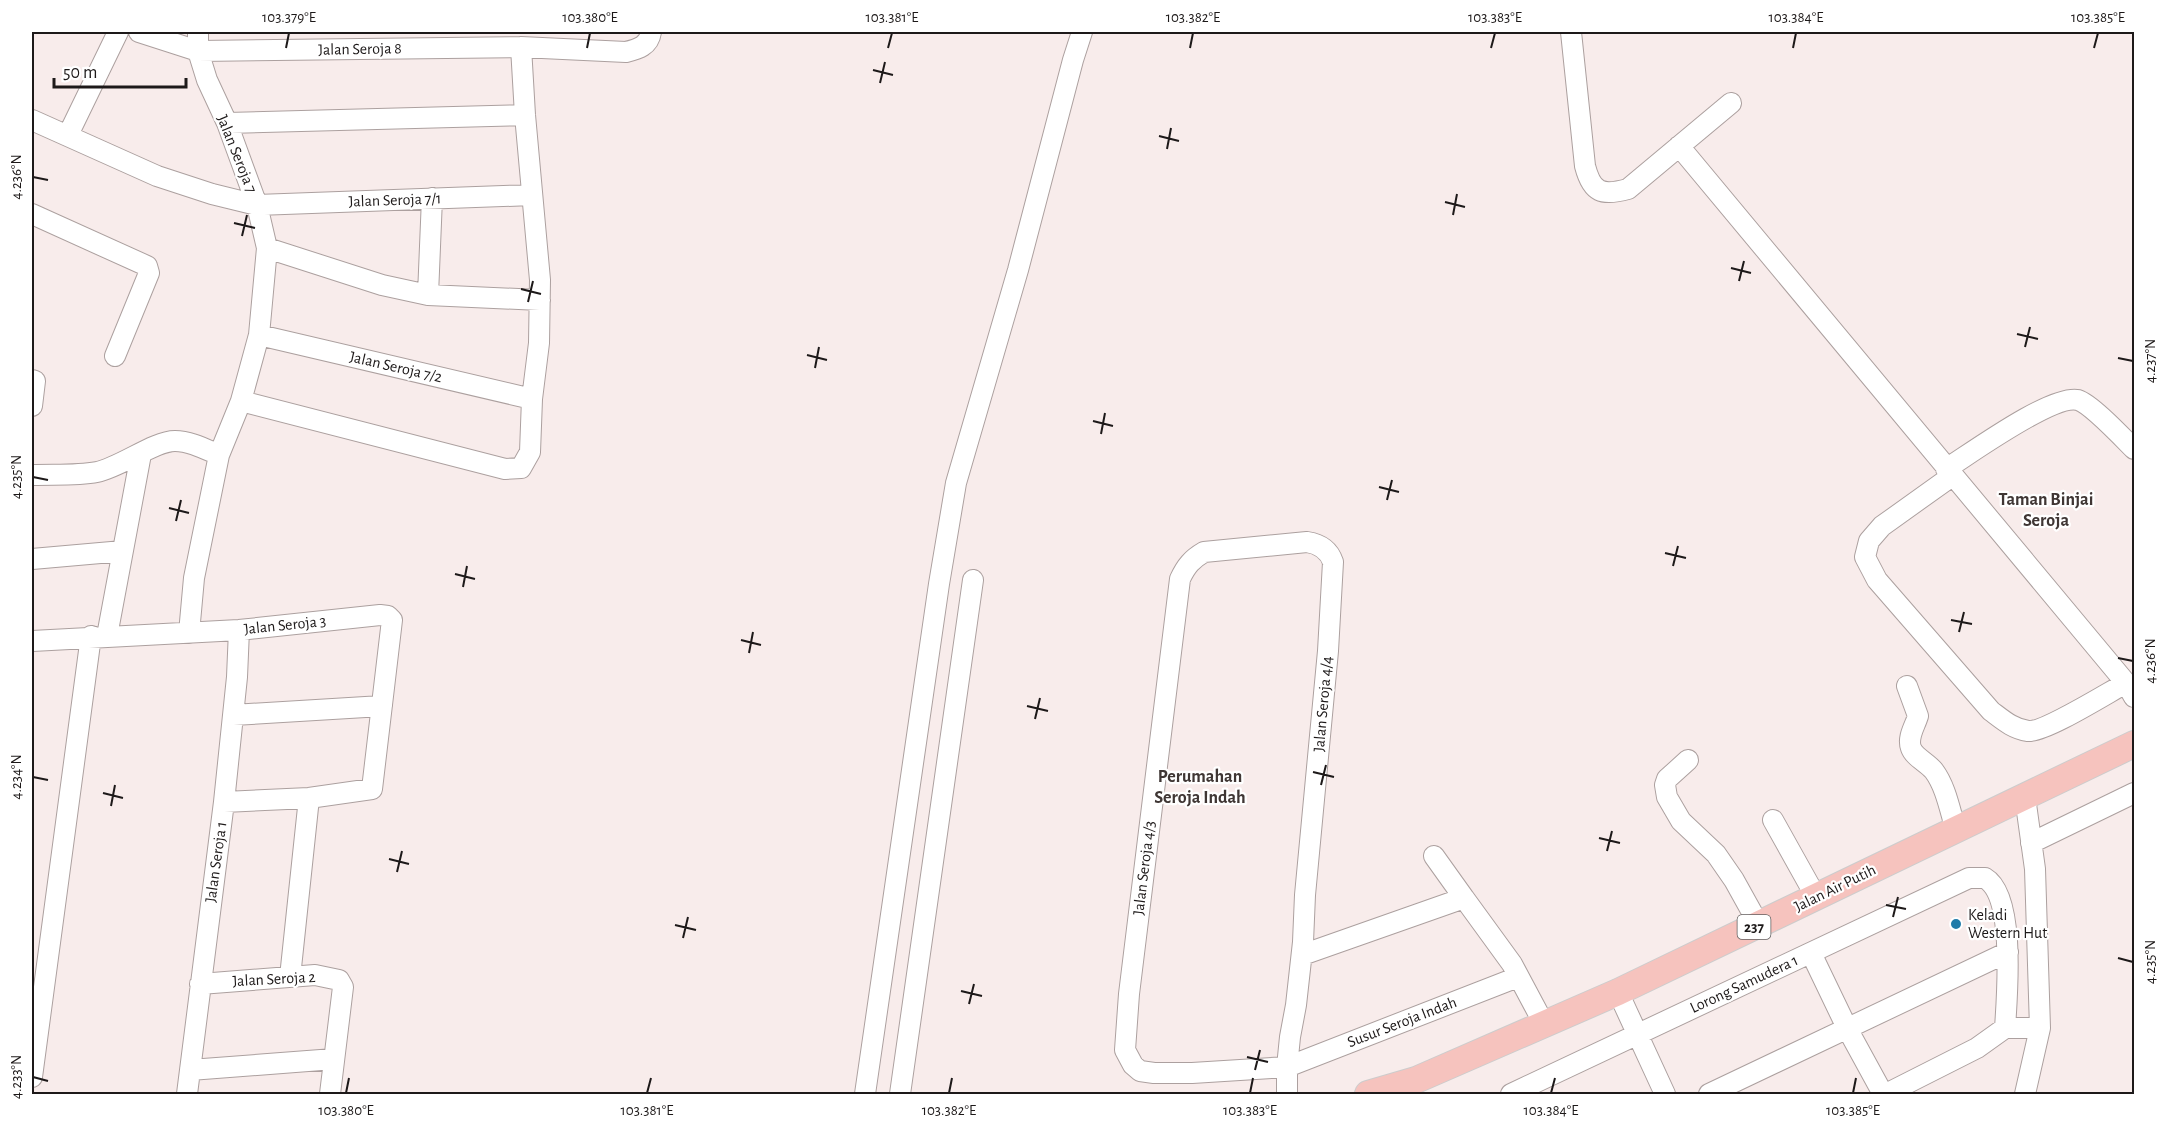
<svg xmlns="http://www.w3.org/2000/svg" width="2166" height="1126" viewBox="0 0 2166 1126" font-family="'Alegreya Sans',sans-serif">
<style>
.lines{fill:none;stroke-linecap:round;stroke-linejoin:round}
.minor-casing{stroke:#aca09f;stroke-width:22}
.major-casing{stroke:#cdcccc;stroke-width:28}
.minor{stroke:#fff;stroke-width:20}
.major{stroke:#f6c3be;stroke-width:26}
.ticks{fill:none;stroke:#1d1919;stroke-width:2}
.poi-dot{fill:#207ba9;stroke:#fff;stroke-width:2}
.labels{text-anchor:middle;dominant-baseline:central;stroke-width:4.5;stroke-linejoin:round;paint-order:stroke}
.shield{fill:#fff;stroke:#615e5e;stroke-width:1.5}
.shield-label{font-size:15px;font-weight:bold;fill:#1d1919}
.street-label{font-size:16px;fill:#1d1919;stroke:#fff}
.poi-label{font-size:16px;fill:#1d1919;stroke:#fff;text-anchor:start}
.neighbourhood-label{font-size:18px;font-weight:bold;fill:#3f3634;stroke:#fff}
.neatline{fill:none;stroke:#1d1919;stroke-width:2}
.ticks-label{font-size:15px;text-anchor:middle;fill:#1d1919}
</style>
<rect width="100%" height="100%" fill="#f8eceb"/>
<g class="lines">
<defs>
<path id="minor" d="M139 32 198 51 521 47 626 52C638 49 649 46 651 32
M1571 32 1585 166C1592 193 1602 196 1628 189L1731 103
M32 120 157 176 212 194 257 205 532 195
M227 123 525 115
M68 135 118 32
M1679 146 2126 683 2134 697
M32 214 147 266 149 273 115 356
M267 248 382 285 428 295 540 300
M428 295 432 198
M259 335 532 399
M32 380 35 381 32 406
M241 401 505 469 521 468 530 452 532 399 539 343 540 280 525 115 521 47
M1946 469C1970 454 2052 394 2078 400 2091 404 2123 438 2134 449
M32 475C52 474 76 476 97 472 121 467 154 441 175 441 190 441 205 449 219 455
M1952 476 1882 526 1869 541 1865 557 1877 580 1991 711C2003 720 2013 729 2028 731 2044 733 2109 692 2126 683
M32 559 123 551
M189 633 194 578 219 455 241 401 259 335 267 248 257 205 227 123 207 80 198 51V32
M107 636 141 454
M32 641 239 630 380 615 388 616 392 620 372 789 309 798 224 802
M1907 686 1918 716C1915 726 1907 737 1911 748 1914 757 1928 763 1934 771 1946 787 1950 811 1956 830
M233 715 382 706
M1688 760 1667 779 1665 785 1667 797 1681 821 1716 854 1734 880 1759 925
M2025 797 2035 869 2040 1028 2025 1094
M1773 820 1816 897
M2031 843 2134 793
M1434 856 1464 898
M1811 953 1848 1030 1883 1094
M1302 955 1464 898 1512 964 1544 1024
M290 977 309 798
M200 984 315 975 339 980 343 987 330 1094
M1618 992 1665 1094
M2005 1028H2040
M190 1070 334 1059
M32 1077 91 636
M187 1094 224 802 237 677 239 630
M865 1094 939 584 956 483 1018 270 1073 60 1082 32
M900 1094 973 580
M1287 1094V1067L1290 1037 1296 1005 1303 942 1305 895 1328 651 1333 562C1329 550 1320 544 1307 542L1204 552C1192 559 1186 566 1180 579L1129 994 1125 1050 1133 1065 1140 1071 1154 1073H1192L1287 1067 1518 977
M1511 1094 1969 878H1985C2016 896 2007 996 2005 1028L1977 1048 1886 1094
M1709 1094 2008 952"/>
<path id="major" d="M1368 1094 1416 1080 1618 992 2134 744"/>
</defs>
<use href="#minor" class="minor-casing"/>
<use href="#major" class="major-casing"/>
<use href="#minor" class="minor"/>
<use href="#major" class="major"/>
</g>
<path class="ticks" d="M286 48 289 33M587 48 590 33M888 48 892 33M1190 48 1193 33M1491 48 1495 33M1793 48 1796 33M2094 48 2098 33M873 70 893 75M880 83 885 62M1159 136 1179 141M1167 149 1171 128M33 177 48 180M1445 202 1465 207M1453 215 1457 194M234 223 255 228M242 236 247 215M1731 268 1751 273M1739 281 1744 261M521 289 541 294M528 302 533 281M2017 334 2038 339M2025 347 2030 327M807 355 827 360M2118 358 2133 361M815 368 819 347M1093 421 1113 426M1101 434 1105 413M33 477 48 480M1379 487 1399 492M1387 500 1392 480M169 508 189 513M176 521 181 500M1665 553 1686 558M1673 566 1678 546M455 574 475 579M463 587 467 566M1951 620 1972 624M1959 632 1964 612M741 640 761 645M749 653 753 632M2118 658 2133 661M1027 706 1048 711M1035 719 1040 698M1313 772 1334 777M33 777 48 780M1321 785 1326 765M103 793 123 798M111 806 115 785M1599 838 1620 843M1607 851 1612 831M389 859 409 864M397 872 402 851M1886 905 1906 909M1893 917 1898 897M675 925 696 930M683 938 688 917M2118 958 2133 962M961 991 982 996M969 1004 974 984M1247 1057 1268 1062M1255 1070 1260 1050M33 1077 48 1081M346 1093 349 1078M647 1093 651 1078M949 1093 952 1078M1250 1093 1253 1078M1551 1093 1555 1078M1853 1093 1856 1078"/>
<circle class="poi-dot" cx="1956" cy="924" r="6"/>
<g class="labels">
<rect class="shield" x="1737.5" y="915" width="33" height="24" rx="4.5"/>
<g class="shield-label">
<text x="1754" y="927">237</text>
</g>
<g class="street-label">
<text transform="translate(360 49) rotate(-1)">Jalan Seroja 8</text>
<text transform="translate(237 154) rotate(68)">Jalan Seroja 7</text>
<text transform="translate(395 200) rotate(-2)">Jalan Seroja 7/1</text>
<text transform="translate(396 367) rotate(13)">Jalan Seroja 7/2</text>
<text transform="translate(285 625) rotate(-6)">Jalan Seroja 3</text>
<text transform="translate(1323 704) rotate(-85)">Jalan Seroja 4/4</text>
<text transform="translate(216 862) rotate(-82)">Jalan Seroja 1</text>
<text transform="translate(1144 868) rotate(-83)">Jalan Seroja 4/3</text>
<text transform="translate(1835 888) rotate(-26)">Jalan Air Putih</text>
<text transform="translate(274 979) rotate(-3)">Jalan Seroja 2</text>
<text transform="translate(1744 984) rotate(-25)">Lorong Samudera 1</text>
<text transform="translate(1402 1022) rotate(-21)">Susur Seroja Indah</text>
</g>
<g class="poi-label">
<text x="1968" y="915">Keladi<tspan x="1968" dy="18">Western Hut</tspan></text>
</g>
<g class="neighbourhood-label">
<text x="2046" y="500">Taman Binjai<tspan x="2046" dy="21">Seroja</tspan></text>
<text x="1200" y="777">Perumahan<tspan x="1200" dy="21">Seroja Indah</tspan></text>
</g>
</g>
<rect width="2166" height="1126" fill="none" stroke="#ffffff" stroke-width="66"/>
<path d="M54 78v9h132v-9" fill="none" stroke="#1d1919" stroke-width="3"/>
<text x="63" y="78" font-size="18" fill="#1d1919" stroke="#ffffff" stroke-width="4.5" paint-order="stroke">50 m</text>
<rect x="33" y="33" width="2100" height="1060" class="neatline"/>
<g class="ticks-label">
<text x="289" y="22">103.379°E</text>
<text x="590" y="22">103.380°E</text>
<text x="892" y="22">103.381°E</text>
<text x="1193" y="22">103.382°E</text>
<text x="1495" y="22">103.383°E</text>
<text x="1796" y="22">103.384°E</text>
<text x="2098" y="22">103.385°E</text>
<text transform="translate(16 177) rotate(-90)" y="5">4.236°N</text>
<text transform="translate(2150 361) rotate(-90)" y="5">4.237°N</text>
<text transform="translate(16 477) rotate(-90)" y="5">4.235°N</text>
<text transform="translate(2150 661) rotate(-90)" y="5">4.236°N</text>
<text transform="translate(16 777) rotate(-90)" y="5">4.234°N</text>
<text transform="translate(2150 962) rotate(-90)" y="5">4.235°N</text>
<text transform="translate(16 1077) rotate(-90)" y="5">4.233°N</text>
<text x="346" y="1115">103.380°E</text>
<text x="647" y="1115">103.381°E</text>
<text x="949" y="1115">103.382°E</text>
<text x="1250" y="1115">103.383°E</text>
<text x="1551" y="1115">103.384°E</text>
<text x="1853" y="1115">103.385°E</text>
</g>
</svg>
